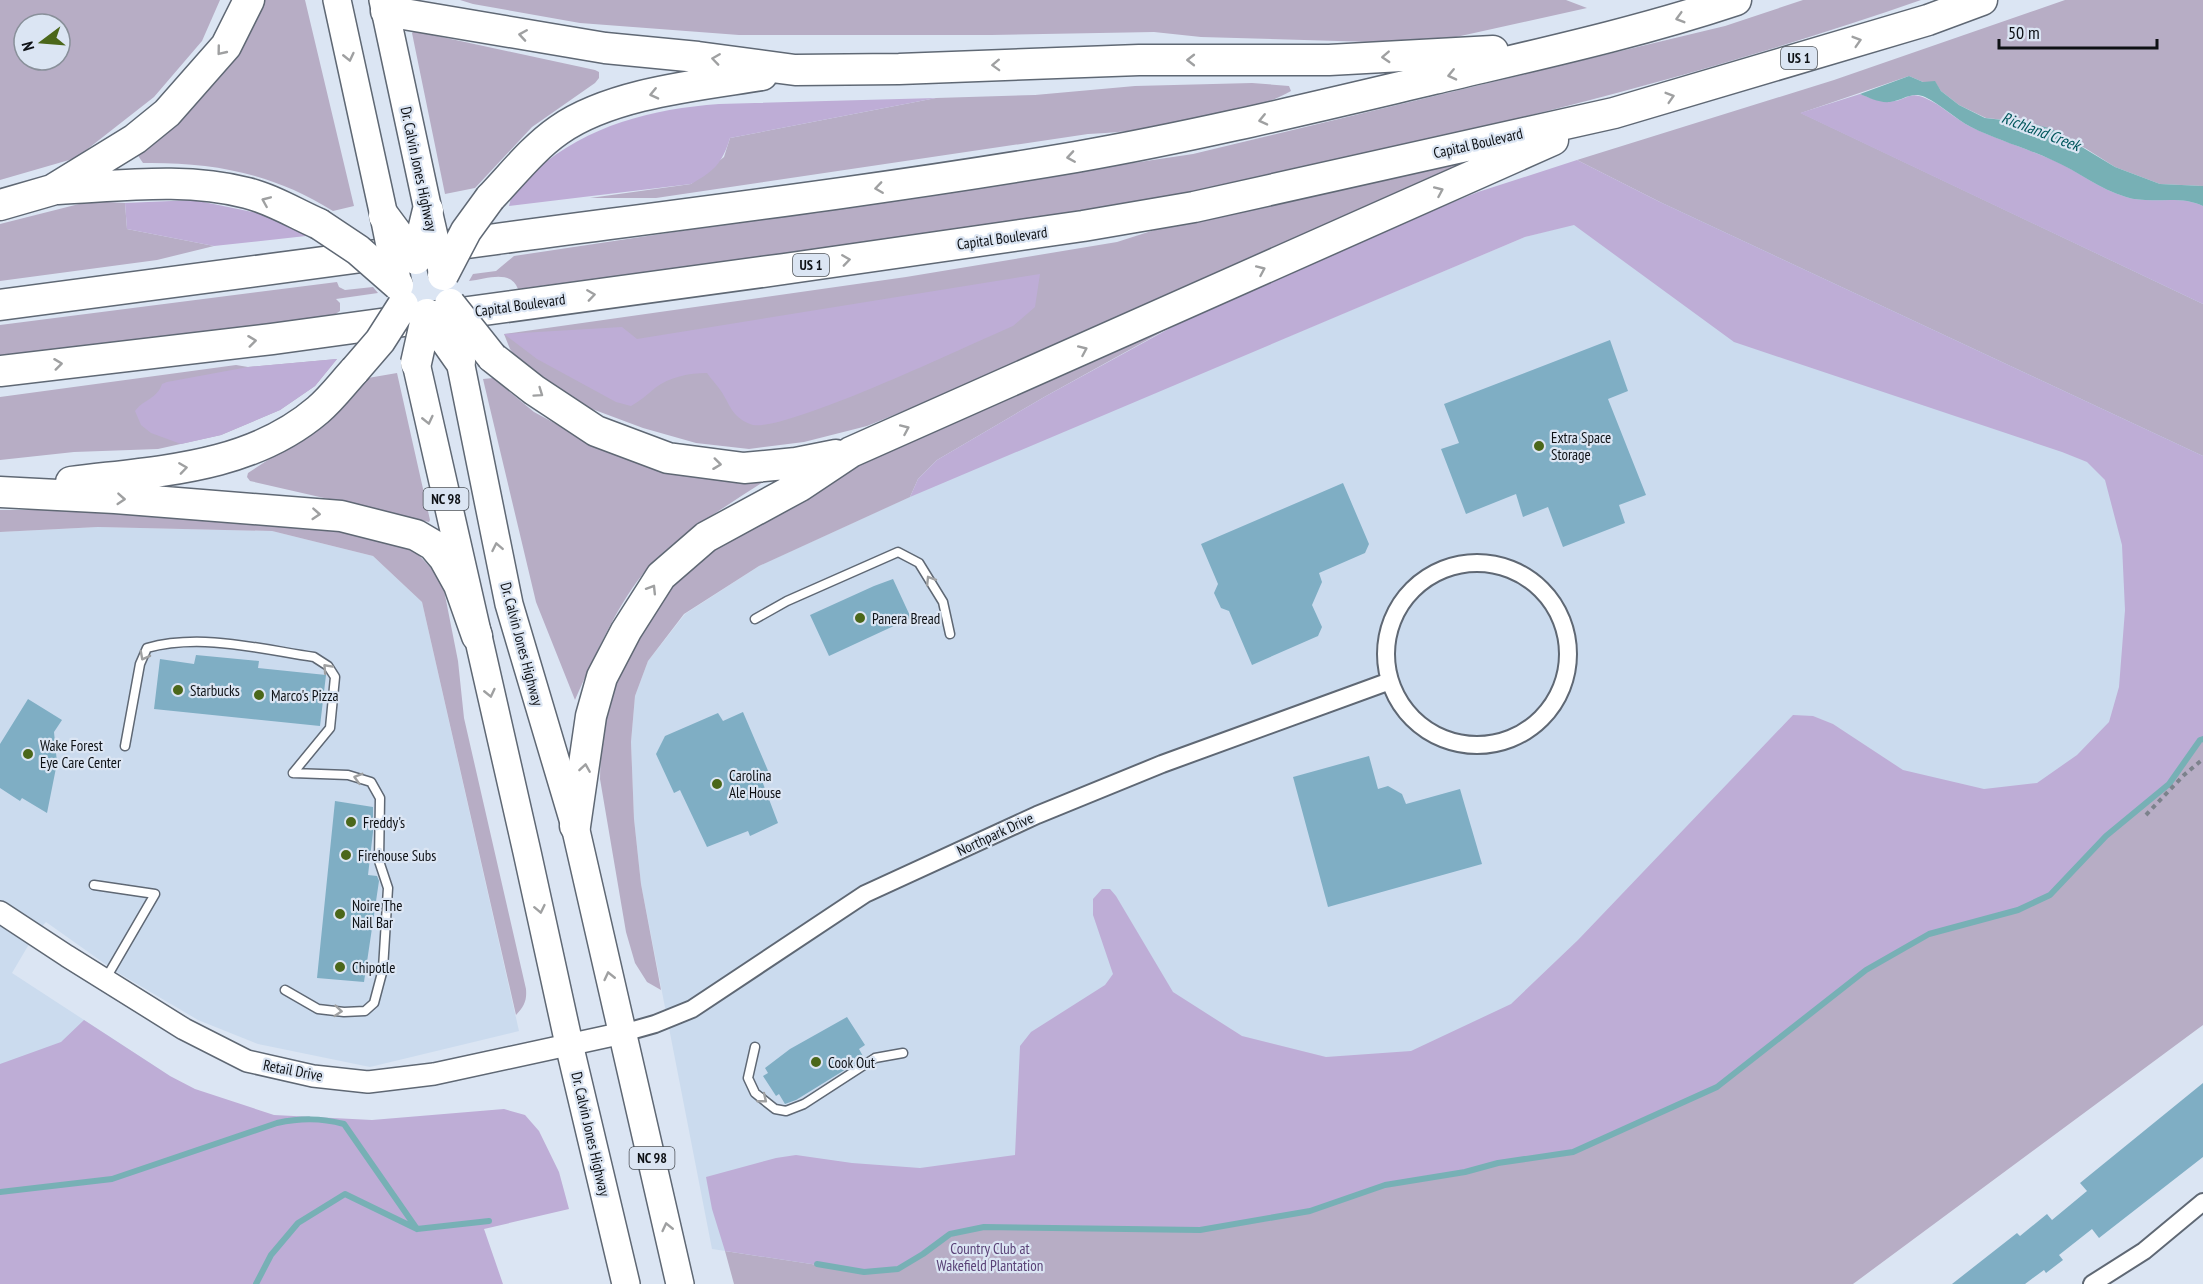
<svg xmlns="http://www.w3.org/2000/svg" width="2203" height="1284" viewBox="0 0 2203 1284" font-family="'PT Sans Narrow',sans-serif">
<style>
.built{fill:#cbdbee}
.green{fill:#b7adc5;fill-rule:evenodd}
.forest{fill:#beadd6}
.water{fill:#77b0b5}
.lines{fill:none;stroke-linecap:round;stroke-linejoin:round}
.stream{stroke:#77b0b5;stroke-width:6}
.building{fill:#7faec4}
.service-casing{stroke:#5f6874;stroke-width:11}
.minor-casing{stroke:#5f6874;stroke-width:20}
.tertiary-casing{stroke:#5f6874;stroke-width:24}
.trunk-casing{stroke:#5f6874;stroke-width:30}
.motorway-casing{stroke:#5f6874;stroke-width:33}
.path{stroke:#7c828c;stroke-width:4;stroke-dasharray:4.5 4.5;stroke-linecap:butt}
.service{stroke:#fff;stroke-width:8}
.minor{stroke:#fff;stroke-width:16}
.tertiary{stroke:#fff;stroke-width:21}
.trunk{stroke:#fff;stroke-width:27}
.motorway{stroke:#fff;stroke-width:30}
.trunk-bridge-casing{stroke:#5f6874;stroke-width:30;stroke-linecap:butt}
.motorway-bridge-casing{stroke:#5f6874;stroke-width:33;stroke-linecap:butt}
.trunk-bridge{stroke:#fff;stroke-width:27}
.motorway-bridge{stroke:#fff;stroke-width:30}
.oneway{stroke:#9fa0a1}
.poi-dot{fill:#4b671a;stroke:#dbe5f3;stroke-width:2}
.labels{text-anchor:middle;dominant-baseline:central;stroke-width:4.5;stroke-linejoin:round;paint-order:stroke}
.shield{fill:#dbe5f3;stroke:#4c5158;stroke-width:1.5}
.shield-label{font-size:14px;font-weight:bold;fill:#0e1115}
.street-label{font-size:15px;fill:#0e1115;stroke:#dbe5f3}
.poi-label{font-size:15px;fill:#0e1115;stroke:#dbe5f3;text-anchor:start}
.park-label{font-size:15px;fill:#594176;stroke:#dbe5f3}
.water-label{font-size:16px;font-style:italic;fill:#00565c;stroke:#dbe5f3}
</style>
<rect width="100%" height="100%" fill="#dbe5f3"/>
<path class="built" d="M1860 94 2154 196 2203 191V739L1717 1087 864 1272 712 1249 641 884 634 819 631 742 635 696 648 661 685 614 759 566 942 482 1525 237 1660 202Z
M98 527 272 531 373 556 422 602 519 1031 370 1067 258 1044 198 1020 115 971 46 922 35 934 12 973 170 1076 0 1280V532Z"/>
<path class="green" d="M0 0H220L202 41 154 97 76 158 0 180ZM24 24H60V60H24Z
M256 0H305L354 206 333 211C273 173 212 162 143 163L137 154Z
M460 0H1566L1587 8 1456 37 1372 42 1201 37 1154 32 991 35H739L580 23 473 4Z
M1803 0H1921C1735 65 1543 115 1351 157 1295 169 1238 184 1182 194 961 232 740 261 518 289 510 269 487 279 469 281L473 274 496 271 514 256 1193 154 1725 26Z
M2065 0H2203V186L2160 184 2115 167 2085 148 2014 121 1986 118 1959 105 1941 91 1935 82H1923L1909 76 1801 113 2203 304V456L1660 202 1577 160 1834 80Z
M414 31 595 70 599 72V78L595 83 532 127 475 188 445 194 412 33Z
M1252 83 1289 86 1291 91C1263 107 1230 112 1198 119 1161 126 1125 133 1088 134L656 198H590L691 184 724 157 730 138 936 98 1035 95 1135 86Z
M1457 163 1460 173 970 384 867 426 804 442 749 449 696 443 643 428 584 406 521 363 510 349 504 334 906 277 1117 242 1167 226Z
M91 201 125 203 127 229 214 246 157 260 0 281V224Z
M337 282 339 287 345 290 373 287 378 293 336 299 340 303V311L334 315 0 359V325Z
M1178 323 1046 396 937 460 918 479 910 497 759 566 684 614 648 661 635 696 631 742 634 819 641 884 661 990 647 982 635 963 626 932 600 779 601 737 608 696 641 618 718 539 818 485 1111 349Z
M337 359 315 386 280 410 221 435 158 449 74 452 0 460V397L236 365 248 367Z
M397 373 430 520 429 522 250 481 247 477 248 473 291 445 368 378Z
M493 378 534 412 595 445 768 479C727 506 683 531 649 567 619 599 593 660 575 700L536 602 483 379Z
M0 510H89L276 517 409 545 432 569 444 590 458 661 464 718 526 989C527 1001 524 1006 516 1015L422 602 373 556 272 531 98 527 0 532Z
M2203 739V1025L1853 1284H734L725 1251 864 1272 923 1254 950 1234 983 1227 1200 1230 1310 1211 1385 1185 1465 1172 1498 1163 1717 1087 1866 970 1929 934 2018 910 2169 784 2200 740Z"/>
<path class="forest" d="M1860 94C1872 99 1881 102 1895 101 1907 99 1910 91 1925 98 1942 105 1955 119 1971 127 1998 140 2026 148 2053 160 2078 171 2099 189 2126 197 2151 205 2179 194 2203 206V304L1800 113Z
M936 98 730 138C722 164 714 171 691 184L509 206C512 190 524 180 536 170 588 125 652 109 719 104Z
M1577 160 1660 202 2203 456V739L2200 740 2169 784 2106 836 2050 895 2018 910 1929 934 1866 970 1716 1087 1573 1152 1498 1163 1465 1172 1385 1185 1310 1211 1200 1230 983 1227 950 1234 923 1254 898 1269 864 1272 725 1251 712 1209 706 1177 776 1158 796 1155 852 1163 920 1168 1015 1155 1020 1046 1031 1032 1105 985 1113 974 1093 915V899L1102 889H1110L1116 896 1173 992 1242 1036 1326 1057 1411 1051 1511 1004 1578 940 1793 715 1813 716 1833 724 1903 770 1984 789 2037 783 2077 755 2109 722 2119 687 2125 610 2122 545 2105 480 2087 462 2062 452 1734 342 1574 225 1525 237 910 497 918 479 937 460 1046 396 1216 303 1335 250 1478 192Z
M194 200 277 217 306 236 214 246 127 229 125 203Z
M1040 274 1035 307 1013 326C975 342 777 437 750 424 731 416 731 406 721 391 717 385 711 379 707 373 689 373 669 377 655 388 647 395 640 401 631 406L616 402 537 359 504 334 622 327 637 339Z
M337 359 315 386 280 410 221 435 181 444 151 433 141 425 135 411C144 399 157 399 162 384L167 382 248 367Z
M84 1020 170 1076 195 1089 274 1115 372 1120 504 1109 525 1115 539 1131 559 1172 569 1209 484 1229 503 1284H0V1064L61 1042Z"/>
<path class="water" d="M1909 76 1923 82 1935 81 1941 91 1959 105 1985 118 2030 123 2052 129 2115 167 2160 184 2203 186V206C2179 194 2151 205 2126 197 2099 189 2078 171 2052 160 2026 148 1997 140 1971 127 1955 119 1942 105 1925 97 1911 91 1904 100 1890 102 1879 103 1870 98 1860 94Z"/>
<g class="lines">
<path class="stream" d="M0 1192 112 1179 277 1123C301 1118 320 1118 344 1124L417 1229
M817 1264 864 1272 898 1269 923 1254 950 1234 984 1227 1200 1230 1310 1211 1385 1185 1465 1172 1498 1163 1573 1152 1717 1087 1866 970 1929 934 2018 910 2050 895 2106 836 2169 784 2200 740 2203 739
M256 1284 271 1255 298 1223 345 1194 417 1229 489 1221"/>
</g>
<path class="building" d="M1610 340 1628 391 1608 399 1646 495 1619 505 1625 523 1563 547 1548 507 1523 517 1516 494 1466 514 1441 449 1459 443 1444 404Z
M1343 483 1369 544 1365 553 1319 573 1322 582 1312 605 1322 627 1318 636 1252 665 1229 611 1221 608 1214 593 1218 584 1201 544Z
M893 579 911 618 829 656 810 615 874 586Z
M196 655 259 661 258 668 326 675 320 726 154 709 160 659 194 664Z
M28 699 62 720 54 732 57 763 47 813 22 798 20 801 0 788V744Z
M743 712 769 773 761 778 778 823 750 836 748 831 707 847 680 790 674 793 656 754 665 736 718 713 723 721Z
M1369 756 1378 789 1388 786 1402 794 1406 804 1460 789 1482 864 1328 907 1293 777Z
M335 801 373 807V832L368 875 377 876 379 881 364 982 317 978Z
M847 1017 865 1045 859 1049 864 1058 796 1100 785 1104 779 1094 776 1096 763 1076 768 1073 765 1068 790 1049Z
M2203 1083V1157L2099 1238 2092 1229 2059 1255 2063 1260 2046 1273 2044 1270 2025 1284H1952L2017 1233 2020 1236 2047 1214 2052 1220 2087 1191 2080 1183Z"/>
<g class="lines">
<defs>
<path id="service" d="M755 619 787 601 898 552 919 563 943 602 950 634
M125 746 140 664 147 648C201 633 260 649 314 657L328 666 335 677 330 728 293 773
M94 885 155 894 105 980
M285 990 318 1009 344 1012 365 1011 374 1003 383 969 388 888 379 861 380 798 371 782 348 775 293 773
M755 1047 748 1078 755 1093 775 1109 786 1111 804 1104 875 1058 903 1053"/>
<path id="minor" d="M1386 654a91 91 0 1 1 182 0a91 91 0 1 1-182 0Z
M623 1033 655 1024 692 1009 865 894 1037 815 1162 764 1390 681
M2092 1284 2144 1251 2203 1202"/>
<path id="tertiary" d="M0 912 67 956 184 1029 247 1061 313 1076 368 1082 434 1074 623 1033"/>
<path id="trunk" d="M337 0 384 216
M383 0 428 210
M460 361 509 604 575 826 680 1284
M416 363 527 852 569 1044 626 1284"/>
<path id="motorway" d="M386 11 605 48 698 57 795 70 899 69 1139 60H1329L1493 51
M58 189C121 186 185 177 247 193 272 199 296 214 319 224
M490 198C512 175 533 148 559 130 612 93 700 85 762 75
M0 205 52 190 135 139 167 113 226 46 249 0
M437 247C650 218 864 193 1076 157 1196 136 1315 107 1434 79 1535 55 1637 33 1736 0
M0 305 384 254
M492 357 534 390 596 431 668 458 744 468 796 463 836 455
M0 371 272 339 784 269 1083 226 1194 207 1614 113 1928 20 1982 0
M71 482C157 471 249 469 318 410 332 398 343 383 355 370
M0 492 115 498 341 516 416 535 433 545 444 558 459 585 477 636
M575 826 591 716 602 677 626 631 661 576 706 537 800 486 851 452 1553 140"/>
</defs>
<use href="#service" class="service-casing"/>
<use href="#minor" class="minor-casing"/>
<use href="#tertiary" class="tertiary-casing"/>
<use href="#trunk" class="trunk-casing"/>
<use href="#motorway" class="motorway-casing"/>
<path class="path" d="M2146 815 2184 775 2203 759"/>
<use href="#service" class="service"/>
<use href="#minor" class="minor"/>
<use href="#tertiary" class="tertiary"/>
<use href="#trunk" class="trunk"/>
<use href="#motorway" class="motorway"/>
<defs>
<path id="trunk-bridge" d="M428 210 443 275
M384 216 398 285"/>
<path id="motorway-bridge" d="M384 216 416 259
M319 224 358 250 398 285
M416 259 428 210
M443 275 466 231 490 198
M450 304 492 357
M427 314 460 361
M416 363 427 314
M355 370 380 341 403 305"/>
</defs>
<use href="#trunk-bridge" class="trunk-bridge-casing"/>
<use href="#motorway-bridge" class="motorway-bridge-casing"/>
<use href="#trunk-bridge" class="trunk-bridge"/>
<use href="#motorway-bridge" class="motorway-bridge"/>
</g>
<defs><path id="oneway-chevron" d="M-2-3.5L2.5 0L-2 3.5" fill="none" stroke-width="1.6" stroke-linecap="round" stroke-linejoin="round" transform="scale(1.5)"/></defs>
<g class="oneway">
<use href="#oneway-chevron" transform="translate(1680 18) rotate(164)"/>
<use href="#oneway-chevron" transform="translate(523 35) rotate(-171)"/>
<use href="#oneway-chevron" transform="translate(1857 41) rotate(-17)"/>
<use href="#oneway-chevron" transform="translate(221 51) rotate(129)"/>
<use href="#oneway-chevron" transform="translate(349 57) rotate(77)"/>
<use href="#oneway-chevron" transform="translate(1386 57) rotate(177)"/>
<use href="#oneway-chevron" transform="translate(716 59) rotate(-172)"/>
<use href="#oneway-chevron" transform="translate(1191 60) rotate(180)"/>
<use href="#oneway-chevron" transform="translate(996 65) rotate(178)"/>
<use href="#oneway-chevron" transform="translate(1452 75) rotate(167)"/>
<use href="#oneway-chevron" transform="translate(654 94) rotate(167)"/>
<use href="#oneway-chevron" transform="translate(1670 97) rotate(-17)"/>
<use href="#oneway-chevron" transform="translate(1263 120) rotate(167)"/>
<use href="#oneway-chevron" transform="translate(1071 157) rotate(171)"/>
<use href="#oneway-chevron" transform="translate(879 188) rotate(172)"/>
<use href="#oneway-chevron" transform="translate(1439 191) rotate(-24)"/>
<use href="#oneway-chevron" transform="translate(266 201) rotate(-157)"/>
<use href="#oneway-chevron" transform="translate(846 260) rotate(-8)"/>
<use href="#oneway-chevron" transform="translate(1261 270) rotate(-24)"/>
<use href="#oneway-chevron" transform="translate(591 295) rotate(-8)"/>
<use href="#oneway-chevron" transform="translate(252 341) rotate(-7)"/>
<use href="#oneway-chevron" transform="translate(1083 350) rotate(-24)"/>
<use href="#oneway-chevron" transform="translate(58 364) rotate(-7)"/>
<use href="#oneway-chevron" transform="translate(539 393) rotate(35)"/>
<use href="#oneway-chevron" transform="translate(428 420) rotate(77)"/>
<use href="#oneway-chevron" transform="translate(905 429) rotate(-24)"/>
<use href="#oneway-chevron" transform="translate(717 464) rotate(7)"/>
<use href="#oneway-chevron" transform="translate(183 468) rotate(-8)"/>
<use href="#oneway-chevron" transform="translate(121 499) rotate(4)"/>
<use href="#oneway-chevron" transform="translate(316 514) rotate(4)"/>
<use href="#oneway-chevron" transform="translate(497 547) rotate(-101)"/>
<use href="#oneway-chevron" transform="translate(930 580) rotate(-122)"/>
<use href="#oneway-chevron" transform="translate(652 589) rotate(-58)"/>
<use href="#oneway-chevron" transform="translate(144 656) rotate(118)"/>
<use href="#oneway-chevron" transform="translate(327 668) rotate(-133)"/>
<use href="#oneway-chevron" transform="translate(490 693) rotate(77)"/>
<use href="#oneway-chevron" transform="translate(585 768) rotate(-81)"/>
<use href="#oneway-chevron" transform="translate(358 778) rotate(-164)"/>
<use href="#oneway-chevron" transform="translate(540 909) rotate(78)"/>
<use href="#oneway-chevron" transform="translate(609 976) rotate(-103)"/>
<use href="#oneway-chevron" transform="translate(338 1011) rotate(5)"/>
<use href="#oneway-chevron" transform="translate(763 1099) rotate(39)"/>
<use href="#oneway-chevron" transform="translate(667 1227) rotate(-103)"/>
</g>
<g class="poi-dot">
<circle cx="1539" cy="446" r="6"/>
<circle cx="860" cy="618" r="6"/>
<circle cx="178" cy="690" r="6"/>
<circle cx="259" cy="695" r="6"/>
<circle cx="28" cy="754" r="6"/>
<circle cx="717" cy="784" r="6"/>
<circle cx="351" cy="822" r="6"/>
<circle cx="346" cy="855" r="6"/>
<circle cx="340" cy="914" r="6"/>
<circle cx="340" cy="967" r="6"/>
<circle cx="816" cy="1062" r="6"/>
</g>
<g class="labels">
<g class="shield">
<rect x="1781" y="47" width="36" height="22" rx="4.5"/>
<rect x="793" y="254" width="36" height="22" rx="4.5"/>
<rect x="423.5" y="488" width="45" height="22" rx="4.5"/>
<rect x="629.5" y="1147" width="45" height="22" rx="4.5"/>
</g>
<g class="shield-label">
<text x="1799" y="58">US 1</text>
<text x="811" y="265">US 1</text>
<text x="446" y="499">NC 98</text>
<text x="652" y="1158">NC 98</text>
</g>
<g class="street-label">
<text transform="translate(1478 143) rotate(-13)">Capital Boulevard</text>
<text transform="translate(419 169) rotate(78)">Dr. Calvin Jones Highway</text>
<text transform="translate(1002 238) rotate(-8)">Capital Boulevard</text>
<text transform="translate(520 305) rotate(-8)">Capital Boulevard</text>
<text transform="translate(522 644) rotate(75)">Dr. Calvin Jones Highway</text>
<text transform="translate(995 834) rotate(-25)">Northpark Drive</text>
<text transform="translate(293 1070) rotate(11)">Retail Drive</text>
<text transform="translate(591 1134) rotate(77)">Dr. Calvin Jones Highway</text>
</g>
<g class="poi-label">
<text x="1551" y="437">Extra Space<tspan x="1551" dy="17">Storage</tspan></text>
<text x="872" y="618">Panera Bread</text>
<text x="190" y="690">Starbucks</text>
<text x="271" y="695">Marco's Pizza</text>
<text x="40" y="745">Wake Forest<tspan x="40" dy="17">Eye Care Center</tspan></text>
<text x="729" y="775">Carolina<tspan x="729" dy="17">Ale House</tspan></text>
<text x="363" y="822">Freddy's</text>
<text x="358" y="855">Firehouse Subs</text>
<text x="352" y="905">Noire The<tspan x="352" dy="17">Nail Bar</tspan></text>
<text x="352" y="967">Chipotle</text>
<text x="828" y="1062">Cook Out</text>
</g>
<g class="park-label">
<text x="990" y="1248">Country Club at<tspan x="990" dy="17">Wakefield Plantation</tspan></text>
</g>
<g class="water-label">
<text transform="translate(2041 131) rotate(21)">Richland Creek</text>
</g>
</g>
<g transform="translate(42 42) rotate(254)"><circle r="28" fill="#dbe5f3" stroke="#89909a" stroke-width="1.5"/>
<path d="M0-4.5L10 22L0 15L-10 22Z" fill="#4b671a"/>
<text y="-9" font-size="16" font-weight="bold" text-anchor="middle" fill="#0e1115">N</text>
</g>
<path d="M1999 39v9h158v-9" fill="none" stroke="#0e1115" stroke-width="3"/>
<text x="2008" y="39" font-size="18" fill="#0e1115" stroke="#dbe5f3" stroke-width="4.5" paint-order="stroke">50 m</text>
</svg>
